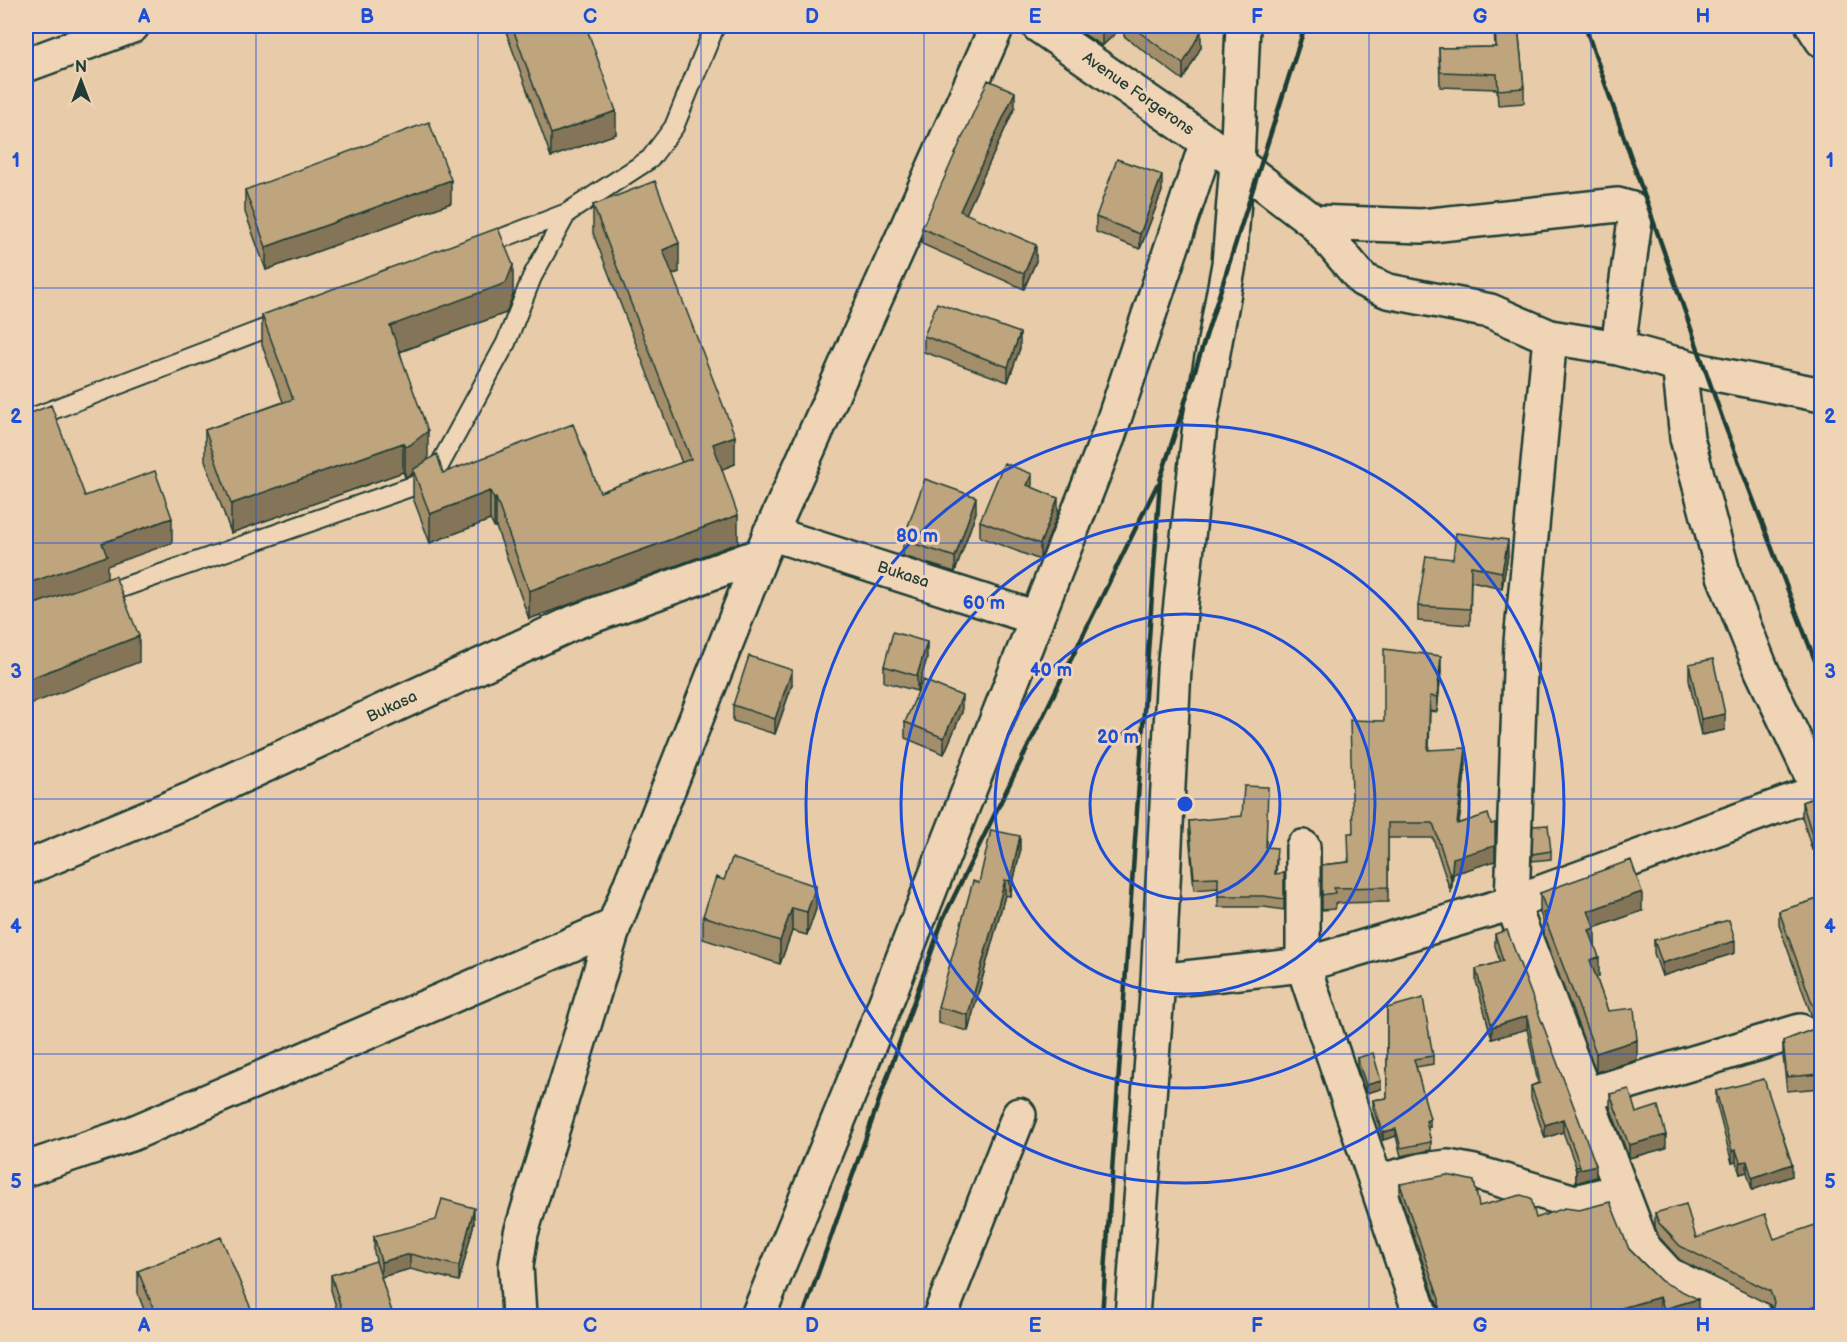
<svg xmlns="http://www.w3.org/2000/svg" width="1847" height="1342" viewBox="0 0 1847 1342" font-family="'Balsamiq Sans',sans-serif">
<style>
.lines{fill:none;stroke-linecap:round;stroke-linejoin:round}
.service-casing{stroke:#1f3d34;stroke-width:22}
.minor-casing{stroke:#1f3d34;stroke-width:38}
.service{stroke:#efd5b6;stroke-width:18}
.minor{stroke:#efd5b6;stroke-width:33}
.rail{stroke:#1f3d34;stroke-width:4.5}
.wall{fill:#a38e6c;stroke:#1f3d34;stroke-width:1.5}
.shaded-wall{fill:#857458;stroke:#1f3d34;stroke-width:1.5}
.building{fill:#bea57e;stroke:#1f3d34;stroke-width:1.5}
.grid{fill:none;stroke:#1d4ed8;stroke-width:1.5;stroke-opacity:0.55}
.ring{fill:none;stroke:#1d4ed8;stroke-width:3}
.labels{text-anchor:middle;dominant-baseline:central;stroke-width:6;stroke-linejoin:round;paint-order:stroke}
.street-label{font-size:16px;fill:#1f3d34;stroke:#efd5b6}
.centre{fill:#1d4ed8;stroke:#efd5b6;stroke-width:3}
.ring-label{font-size:18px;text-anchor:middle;font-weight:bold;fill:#1d4ed8;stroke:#efd5b6;stroke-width:6;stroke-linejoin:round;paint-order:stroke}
.neatline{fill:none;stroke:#1d4ed8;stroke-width:2}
.grid-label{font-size:20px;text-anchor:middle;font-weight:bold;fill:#1d4ed8}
</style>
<rect width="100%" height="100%" fill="#e8cca9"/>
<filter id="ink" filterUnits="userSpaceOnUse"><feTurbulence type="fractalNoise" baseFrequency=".0167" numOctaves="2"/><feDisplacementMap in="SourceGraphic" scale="12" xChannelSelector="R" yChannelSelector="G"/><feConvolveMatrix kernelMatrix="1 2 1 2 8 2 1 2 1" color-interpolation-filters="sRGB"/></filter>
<g filter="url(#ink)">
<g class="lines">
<defs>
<path id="service" d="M479 247 567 213
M26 420 285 321
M98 596 416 485 439 466 506 343 532 277 567 213 650 159 674 127 715 26"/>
<path id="minor" d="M1039 26 1237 163 1314 222 1363 280 1388 291 1490 311 1550 337 1521 642 1512 903 1643 1247 1669 1275 1755 1316
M1813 26 1822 40
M26 65 132 26
M1314 222 1422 226 1618 205 1632 209 1635 219 1618 348
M1550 337 1618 348 1706 372 1822 395
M1679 364 1687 438 1724 576 1762 671 1819 791
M770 533 1036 618
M1303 847V965L1421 1316
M26 868 194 798 575 622 761 555
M1158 981 1303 965 1512 903 1822 790
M1585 1095 1800 1031
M26 1169 131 1134 614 926
M1376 1182 1423 1170 1448 1167 1474 1172 1575 1202 1620 1191
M519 1316 516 1266 521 1233 614 926 761 555 997 26
M758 1316 865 1055 1108 437 1207 142
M940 1316 1019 1115
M1132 1316 1158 981 1174 669 1200 424 1229 264 1237 163 1243 26"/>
</defs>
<use href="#service" class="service-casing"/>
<use href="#minor" class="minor-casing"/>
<use href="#service" class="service"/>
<use href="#minor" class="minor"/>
<path class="rail" d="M1585 26 1725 426 1822 679
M803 1316 943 919 1157 485
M1102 1316 1160 480 1305 26"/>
</g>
<path class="wall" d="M504 26H586L616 134 551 157Z
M1071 26H1118V31L1102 46Z
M1124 26H1196L1201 47 1183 80 1124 36Z
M1494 26H1518L1524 88V103L1498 105 1497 89 1440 87 1439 48 1495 47Z
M1015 107 966 214 1036 261 1024 289 922 244V228Z
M245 190 451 203 266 270 245 212Z
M1162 191 1140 249 1096 232V217Z
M593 205 679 272 672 275 735 464 722 469 738 543 529 619 496 527H494L490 520 430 543 413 498V473L405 477 403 472 231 533 205 460V430L283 402 262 345V315L513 295 506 313 400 352 428 459 443 473 600 492 682 463 593 233Z
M924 336 1020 348 1008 382 924 352Z
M1032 487 1058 513 1040 560 980 537V521Z
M976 512 955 572 903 556V540Z
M1508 555 1502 588 1471 581 1470 625 1418 621V606L1453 559Z
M927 658 917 691 884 682V666Z
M1689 664 1725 730 1701 735 1689 680Z
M1441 671 1437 712 1430 711 1429 750 1466 763 1459 824 1495 838V861L1453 874 1451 893 1433 838H1388V902L1335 903V909L1322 910V865L1348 862 1352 833Z
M792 685 775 734 733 721V705Z
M962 712 944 754 905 738V722Z
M1821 795 1812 850 1802 817V802Z
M1189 821 1266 847 1277 859 1276 874 1284 873V910L1264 907H1218V888L1194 890 1189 833Z
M1533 826 1551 851V859L1532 861Z
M1020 852 1010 896 1005 895 968 1031 938 1023V1007L979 883Z
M724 880 816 909 807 935 792 931 780 964 703 939V916Z
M1540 893 1642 911 1594 928 1595 946 1599 976 1596 977 1608 1011 1637 1060 1596 1072 1543 933V921L1540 913Z
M1821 898V1088L1787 1091 1783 1056V1041L1814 1029 1817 1024 1812 1017 1779 925V911Z
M1495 934 1596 1177 1576 1183V1167L1563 1132 1545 1138 1531 1098V1086L1538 1083 1527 1029 1492 1039 1476 981V969L1500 962 1495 946Z
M1654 940 1735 953 1662 976 1654 953Z
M1387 1008 1433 1056V1064L1416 1067 1430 1127 1427 1128 1431 1142V1150L1401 1156 1396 1136 1383 1140 1373 1108V1100L1387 1098Z
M1357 1058 1381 1089 1366 1093 1357 1066Z
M1716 1091 1792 1176 1752 1190 1747 1172 1740 1174 1736 1162 1732 1163 1716 1102Z
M1610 1094 1636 1113 1666 1148 1629 1158 1610 1107Z
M1400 1184 1479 1206 1536 1218 1629 1249 1661 1281 1698 1309 1675 1317H1663L1660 1308 1630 1317H1435L1439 1310 1400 1195Z
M1655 1213 1696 1238 1774 1239 1821 1317H1767L1772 1310 1770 1305 1680 1260 1659 1237 1655 1227Z
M474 1223 459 1281 410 1269 381 1277 392 1317H339L331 1290V1275L377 1265 374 1252V1236Z
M138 1271 254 1317H147L138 1294Z"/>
<path class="shaded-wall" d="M65 26H79L65 31Z
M1107 26H1118V31L1102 46V31Z
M1201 31V47L1183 80V64Z
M1015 92V107L960 227V211Z
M616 111V134L551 157V134Z
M1162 175V191L1140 249V234Z
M451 180V203L266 270V247Z
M679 243V272L663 278V250Z
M1036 245V261L1024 289V274Z
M513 265V295L506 313 390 355V326Z
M1020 333V348L1008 382V367Z
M428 431V460L413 470V473L410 475 405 477V447Z
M735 436V464L713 473V444Z
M403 443V472L231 533V504Z
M1032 474V490L1027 485Z
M490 491V520L430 543V514Z
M976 497V512L955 572V557Z
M496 498V527H494V499Z
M1058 498V513L1040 560V544Z
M738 515V543L529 619V591Z
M172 518V543L107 566V581L26 609V584L102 543Z
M1508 540V555L1502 588V572Z
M139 636V662L26 706V680Z
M927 642V658L917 691V676Z
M1441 656V671L1437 712V697Z
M792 670V685L775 734V719Z
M962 696V712L944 754V738Z
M1725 714V730L1701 735V719Z
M1466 748V763L1457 839V824Z
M1495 823V861L1453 874 1451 893V878L1453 858Z
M1821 831V847L1812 850V834Z
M1020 836V852L1010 896V881Z
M1005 880V895L968 1031V1015Z
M816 886V909L807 935V912Z
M1642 892V911L1588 930V911Z
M792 908V931L780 964V941Z
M1595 928V948L1589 930Z
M1735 941V953L1662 976V963Z
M1599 957V976L1590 979V960Z
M1527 1016V1029L1492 1039V1027Z
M1637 1040V1060L1596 1072V1053Z
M1381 1081V1089L1366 1093V1085Z
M1430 1119V1127L1426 1128V1121Z
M1563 1119V1132L1545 1138V1125Z
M1396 1129V1136L1383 1140V1132Z
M1666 1135V1148L1629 1158V1145Z
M1736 1150V1162L1732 1163V1151Z
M1747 1161V1172L1740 1174V1162Z
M1792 1164V1176L1752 1190V1178Z
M1596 1165V1177L1576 1183V1170Z
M474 1208V1223L459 1281V1266Z
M410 1254V1269L381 1277V1262Z
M1660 1297V1308L1630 1317H1611V1311Z
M1698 1299V1309L1675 1317H1664V1309Z
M1821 1304V1317H1789V1314Z
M1788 1311V1317H1777Z
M392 1312V1317H377Z"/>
<path class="building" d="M512 26H586L616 111 551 134Z
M1094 26H1107L1102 31Z
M1131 26H1196L1201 31 1183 64Z
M1495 26H1518L1524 88 1498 90 1497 74 1440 72 1439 48 1496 47Z
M988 80 1015 92 960 211 1036 245 1024 274 922 228Z
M429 122 451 180 266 247 245 190Z
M1117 159 1162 175 1140 234 1096 217Z
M655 181 679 243 663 250 735 436 713 444 738 515 529 591 496 498 494 499 490 491 430 514 413 470 437 454 443 473 573 424 600 492 691 459 593 205Z
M498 228 513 265 506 283 390 326 428 431 410 445 405 447 403 443 231 504 205 430 293 399 262 315Z
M937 303 1020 333 1008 367 924 336Z
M51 405 85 496 155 471 172 518 102 543 107 556 26 584V415Z
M1004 463 1032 474 1027 485 1058 498 1040 544 980 521Z
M925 479 976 497 955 557 903 540Z
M1456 533 1508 540 1502 572 1471 566 1470 609 1418 606 1426 556 1453 559Z
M115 576 139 636 26 680V606H29Z
M893 632 927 642 917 676 884 666Z
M1384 649 1441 656 1437 697 1430 696 1428 750 1466 748 1457 824 1488 814 1491 824 1495 823V846L1453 858 1451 878 1433 823H1388V887L1334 888 1335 893 1322 895V865L1349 862 1348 833H1353L1350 720 1384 721Z
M749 656 792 670 775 719 733 705Z
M1713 659 1725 714 1701 719 1689 664Z
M923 680 962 696 944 738 905 722Z
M1244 786 1268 787 1266 847 1277 848 1275 874 1284 873V899L1264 896H1218V877L1194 878 1189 821 1242 816Z
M1821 795V831L1812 834 1802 802Z
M1548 825 1551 851 1532 854 1533 826Z
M991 830 1020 836 1010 881 1005 880 968 1015 938 1007 973 881 979 883Z
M732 858 816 886 807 912 792 908 780 941 703 916 716 877 724 880Z
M1631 860 1642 892 1588 911 1595 928 1589 930 1599 957 1590 960 1608 1011 1634 1008 1637 1040 1596 1053 1543 913 1547 912 1540 893Z
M1821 898V1074L1787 1077 1783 1041 1814 1029 1818 1021V1012L1812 1003 1779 911Z
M1729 920 1735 941 1662 963 1654 940Z
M1507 930 1596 1165 1576 1170 1575 1168 1580 1166 1563 1119 1545 1125 1531 1086 1540 1083 1527 1016 1492 1027 1476 969 1503 961 1495 934Z
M1423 998 1433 1056 1414 1059 1430 1119 1426 1121 1431 1142 1401 1148 1396 1129 1383 1132 1373 1100 1387 1098V1008Z
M1373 1053 1381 1081 1366 1085 1357 1058Z
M1764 1079 1792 1164 1752 1178 1747 1161 1740 1162 1736 1150 1732 1151 1716 1091Z
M1629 1089 1636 1113 1658 1106 1666 1135 1629 1145 1610 1094Z
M1447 1175 1474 1181 1479 1206 1521 1195 1531 1198 1536 1218 1565 1208 1579 1210 1610 1202 1629 1249 1661 1281 1698 1299 1664 1309 1660 1297 1611 1311 1613 1317H1435L1439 1310V1299L1400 1184Z
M442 1199 474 1208 459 1266 410 1254 381 1262 374 1236 436 1220Z
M1686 1204 1696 1238 1765 1214 1774 1239 1818 1224 1821 1234V1304L1789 1314 1788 1311 1777 1317H1767L1772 1311 1774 1302 1770 1291 1680 1246 1659 1223 1655 1213Z
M221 1237 254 1316 157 1317 138 1271Z
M376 1261 392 1312 377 1317H344L331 1275Z"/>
</g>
<path class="grid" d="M256 26V1316M478 26V1316M701 26V1316M924 26V1316M1146 26V1316M1369 26V1316M1591 26V1316M26 288H1822M26 543H1822M26 799H1822M26 1054H1822"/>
<g class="ring">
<circle cx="1185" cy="804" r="95"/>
<circle cx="1185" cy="804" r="190"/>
<circle cx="1185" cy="804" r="284"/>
<circle cx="1185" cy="804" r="379"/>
</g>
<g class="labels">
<g class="street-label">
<text transform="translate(1138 94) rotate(35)">Avenue Forgerons</text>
<text transform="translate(903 575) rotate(18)">Bukasa</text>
<text transform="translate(392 707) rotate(-25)">Bukasa</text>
</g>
</g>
<circle cx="1185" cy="804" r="9" class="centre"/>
<g class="ring-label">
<text x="917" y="542">80 m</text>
<text x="984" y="609">60 m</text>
<text x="1051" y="676">40 m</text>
<text x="1118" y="743">20 m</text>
</g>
<rect width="1847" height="1342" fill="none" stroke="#efd5b6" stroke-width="66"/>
<g transform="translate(81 81)" stroke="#efd5b6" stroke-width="4.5" paint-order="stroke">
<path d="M0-4.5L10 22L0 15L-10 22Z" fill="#1f3d34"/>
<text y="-9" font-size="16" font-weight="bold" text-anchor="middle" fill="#1f3d34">N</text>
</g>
<rect x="33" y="33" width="1781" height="1276" class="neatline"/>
<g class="grid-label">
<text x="144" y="23">A</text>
<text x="367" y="23">B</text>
<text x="590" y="23">C</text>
<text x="812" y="23">D</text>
<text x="1035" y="23">E</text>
<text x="1257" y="23">F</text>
<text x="1480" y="23">G</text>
<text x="1703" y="23">H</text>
<text x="16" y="167">1</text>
<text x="1830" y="167">1</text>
<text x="16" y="423">2</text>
<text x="1830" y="423">2</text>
<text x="16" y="678">3</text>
<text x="1830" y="678">3</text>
<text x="16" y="933">4</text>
<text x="1830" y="933">4</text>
<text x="16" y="1188">5</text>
<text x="1830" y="1188">5</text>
<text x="144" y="1332">A</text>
<text x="367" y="1332">B</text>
<text x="590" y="1332">C</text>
<text x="812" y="1332">D</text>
<text x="1035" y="1332">E</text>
<text x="1257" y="1332">F</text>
<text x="1480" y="1332">G</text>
<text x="1703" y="1332">H</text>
</g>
</svg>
